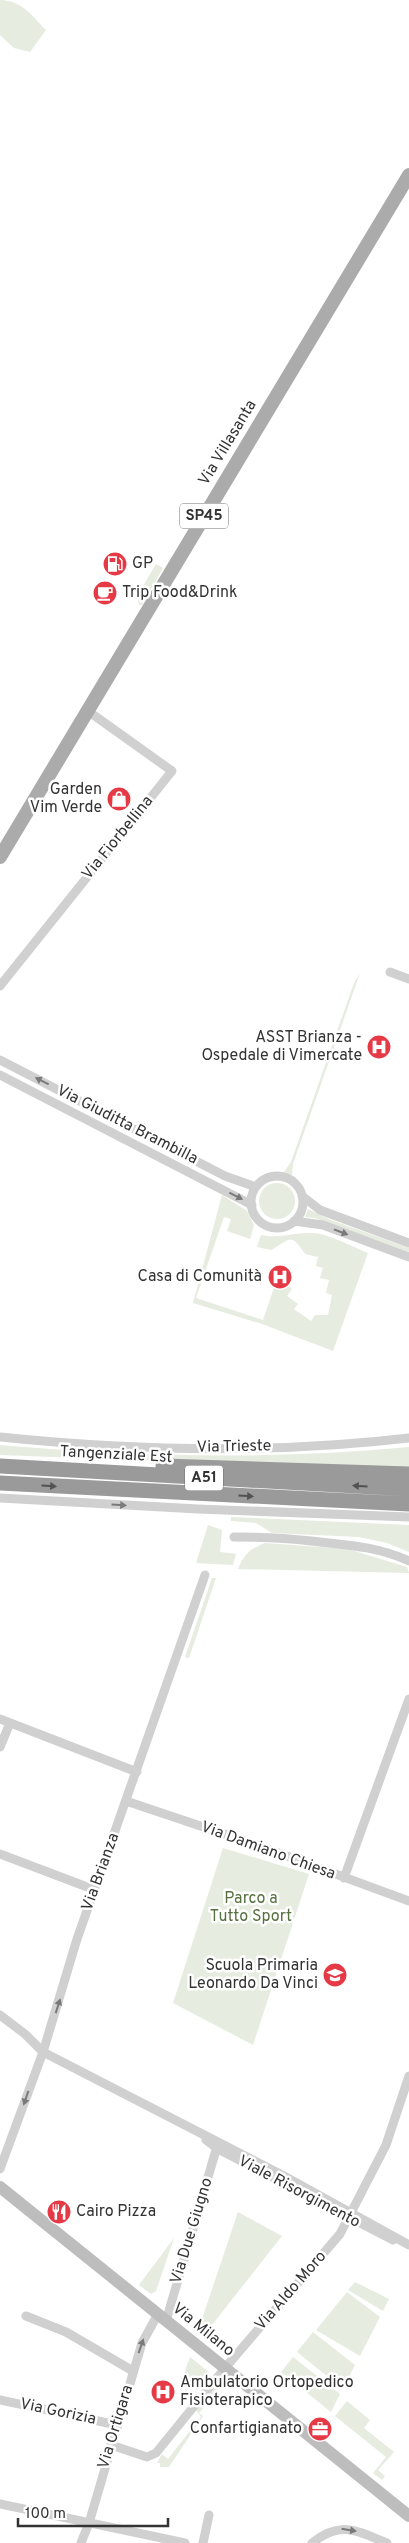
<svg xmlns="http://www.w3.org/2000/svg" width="409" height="2543" viewBox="0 0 409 2543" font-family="Overpass,sans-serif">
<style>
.green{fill:#e6ecdf}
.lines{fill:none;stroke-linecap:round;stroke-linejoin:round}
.street{stroke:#d0d0d0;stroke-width:9}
.secondary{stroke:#bdbdbd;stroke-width:12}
.primary{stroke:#ababab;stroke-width:14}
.highway{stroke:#9a9a9a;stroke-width:15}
.oneway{fill:#7a7a7a}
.oneway2{fill:#525252}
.labels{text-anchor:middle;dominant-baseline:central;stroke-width:5;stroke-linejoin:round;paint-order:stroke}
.shield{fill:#fff;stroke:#707070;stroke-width:1}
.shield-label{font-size:15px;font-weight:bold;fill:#333}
.street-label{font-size:16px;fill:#333;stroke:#fff}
.poi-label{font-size:16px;fill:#333;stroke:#fff;text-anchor:end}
.park-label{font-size:16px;fill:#56703f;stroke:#fff}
</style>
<rect width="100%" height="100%" fill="#fff"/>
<path class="green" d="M0 0C23 1 31 15 46 30L30 52 14 48 0 35Z
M156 564 163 568 142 605H139L137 596Z
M360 973 293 1164 292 1175 284 1172 291 1162 354 983Z
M259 1201a18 18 0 1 1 36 0a18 18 0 1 1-36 0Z
M222 1195 247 1211 254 1225 250 1239 227 1231 231 1219 224 1217 196 1298 263 1320 280 1270 288 1276 284 1282 292 1289 287 1296 298 1304 294 1309 311 1321 315 1315H328L332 1295 326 1293 329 1280 320 1278 323 1268 316 1266 318 1257 305 1254C290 1231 290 1240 271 1250L257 1247 261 1235C279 1239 294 1232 312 1233 327 1233 353 1247 368 1253L333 1351 262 1324 193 1303Z
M308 1209 331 1220 409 1248V1252L315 1218 305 1217Z
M0 1445C136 1457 273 1460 409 1447V1470L0 1455Z
M231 1517 409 1525V1552L387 1543 359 1537 272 1533 256 1523 231 1521Z
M208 1525 222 1530 220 1552 236 1554 233 1565 196 1563Z
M265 1543 348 1549 407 1567 409 1573 238 1569C244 1554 250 1549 265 1543Z
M212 1578H216L189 1658 185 1657Z
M223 1848 309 1874 253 2045 173 2003Z
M238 2212 282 2236 208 2330 200 2325Z
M174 2238 156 2291 151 2294 139 2285Z
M355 2282 389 2299 383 2311 348 2290Z
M347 2292 380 2317 360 2356 316 2330Z
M313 2332 355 2365 343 2389 297 2352Z
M190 2357 210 2373 197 2390 180 2385Z
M293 2357 340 2394 331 2412 281 2372Z
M218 2382 223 2384 199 2413 203 2416 169 2467H160V2463H157L162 2454 168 2459 193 2427 187 2422 194 2425 201 2417 196 2410Z
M347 2401 370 2420 364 2428 394 2452 378 2470 385 2476 382 2480 373 2473 386 2457 335 2416Z"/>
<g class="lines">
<path class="street" d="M390 972 409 979
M0 986 172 771 88 711
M0 1060 225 1176 256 1187
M0 1075 252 1205
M251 1202a26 26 0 1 1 52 0a26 26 0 1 1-52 0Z
M302 1196 320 1210 409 1243
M294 1221 323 1225 409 1257
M0 1437C136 1451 273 1454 409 1438
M0 1498 198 1509 409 1517
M234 1537C260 1537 285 1538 311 1541 346 1545 376 1546 409 1561
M0 1719 137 1772
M0 1747 10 1723
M126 1801 254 1844 409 1901
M0 1854 95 1890
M344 1878 409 1699
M0 2015 25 2034 43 2052 284 2176 409 2245
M206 2140 218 2149 393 2240
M0 2169 43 2052 77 1939 205 1575
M26 2316 66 2332 133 2371
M166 2321 218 2143
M0 2400 117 2425
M111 2445 147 2457 156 2453 225 2368 340 2234 386 2145 409 2076
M0 2504 185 2543
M81 2543 89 2523 142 2343 158 2314
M203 2543 209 2515
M312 2543C341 2520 357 2531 387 2543"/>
<path class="secondary" d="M0 2187 409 2516"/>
<path class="primary" d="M0 857 409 175"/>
<path class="highway" d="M0 1466 409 1489
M163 1466 409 1474
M0 1483 409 1504"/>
</g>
<defs><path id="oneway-solid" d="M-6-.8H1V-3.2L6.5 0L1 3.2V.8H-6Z" transform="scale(1.25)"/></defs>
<g class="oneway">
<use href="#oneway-solid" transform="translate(42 1081) rotate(-153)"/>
<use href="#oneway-solid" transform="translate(236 1196) rotate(27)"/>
<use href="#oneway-solid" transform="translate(341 1232) rotate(21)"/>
<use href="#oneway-solid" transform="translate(119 1505) rotate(3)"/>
<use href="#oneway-solid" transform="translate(58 2006) rotate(-72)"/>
<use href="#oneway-solid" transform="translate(26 2098) rotate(109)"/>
<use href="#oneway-solid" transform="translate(141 2346) rotate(-71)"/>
<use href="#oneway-solid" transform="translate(349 2530) rotate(9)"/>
</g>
<g class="oneway2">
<use href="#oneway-solid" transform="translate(49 1486) rotate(3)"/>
<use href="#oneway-solid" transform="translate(360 1486) rotate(-177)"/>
<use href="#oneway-solid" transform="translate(246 1496) rotate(3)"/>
</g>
<defs>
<symbol id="fuel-disc" viewBox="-11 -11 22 22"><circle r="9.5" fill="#e63946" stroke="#fff"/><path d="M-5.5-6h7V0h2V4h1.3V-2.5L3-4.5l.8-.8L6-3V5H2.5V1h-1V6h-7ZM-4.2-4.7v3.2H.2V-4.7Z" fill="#fff"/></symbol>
<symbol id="cafe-disc" viewBox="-11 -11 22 22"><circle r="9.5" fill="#e63946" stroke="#fff"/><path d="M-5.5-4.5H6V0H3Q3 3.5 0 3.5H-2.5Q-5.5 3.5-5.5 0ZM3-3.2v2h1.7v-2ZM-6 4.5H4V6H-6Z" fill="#fff"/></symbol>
<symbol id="shop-disc" viewBox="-11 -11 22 22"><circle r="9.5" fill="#e63946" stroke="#fff"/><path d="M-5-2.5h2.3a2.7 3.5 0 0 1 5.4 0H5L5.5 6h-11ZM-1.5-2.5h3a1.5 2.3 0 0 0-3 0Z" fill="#fff"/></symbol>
<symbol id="hospital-disc" viewBox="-11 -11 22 22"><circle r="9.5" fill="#e63946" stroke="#fff"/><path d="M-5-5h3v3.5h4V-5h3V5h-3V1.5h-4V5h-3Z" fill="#fff"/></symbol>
<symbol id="school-disc" viewBox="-11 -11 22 22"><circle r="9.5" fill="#e63946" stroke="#fff"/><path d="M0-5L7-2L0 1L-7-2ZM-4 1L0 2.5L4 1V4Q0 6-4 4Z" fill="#fff"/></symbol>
<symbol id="restaurant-disc" viewBox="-11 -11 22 22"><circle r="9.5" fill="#e63946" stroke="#fff"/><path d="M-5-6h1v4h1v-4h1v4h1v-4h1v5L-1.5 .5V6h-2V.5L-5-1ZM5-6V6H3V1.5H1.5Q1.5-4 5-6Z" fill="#fff"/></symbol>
<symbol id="office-disc" viewBox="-11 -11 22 22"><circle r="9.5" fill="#e63946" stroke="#fff"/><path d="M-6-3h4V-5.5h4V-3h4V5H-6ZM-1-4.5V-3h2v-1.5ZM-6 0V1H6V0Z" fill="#fff"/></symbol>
</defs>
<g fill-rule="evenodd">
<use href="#fuel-disc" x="101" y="550" width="28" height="28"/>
<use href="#cafe-disc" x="91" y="579" width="28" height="28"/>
<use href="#shop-disc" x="105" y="785" width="28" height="28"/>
<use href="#hospital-disc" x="365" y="1033" width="28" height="28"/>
<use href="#hospital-disc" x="266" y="1263" width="28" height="28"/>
<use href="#school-disc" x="321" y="1961" width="28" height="28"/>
<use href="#restaurant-disc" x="45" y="2198" width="28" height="28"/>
<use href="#hospital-disc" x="149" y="2378" width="28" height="28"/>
<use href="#office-disc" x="306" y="2415" width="28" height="28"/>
</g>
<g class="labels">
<g class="shield">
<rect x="180" y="503.5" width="48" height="25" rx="4"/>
<rect x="185" y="1465.5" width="38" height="25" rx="4"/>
</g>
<g class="shield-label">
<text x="204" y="516">SP45</text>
<text x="204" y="1478">A51</text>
</g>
<g class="street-label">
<text transform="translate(228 443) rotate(-59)">Via Villasanta</text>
<text transform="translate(118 838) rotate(-51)">Via Fiorbellina</text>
<text transform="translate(127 1125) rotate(27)">Via Giuditta Brambilla</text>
<text transform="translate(234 1447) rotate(-1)">Via Trieste</text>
<text transform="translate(116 1455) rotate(3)">Tangenziale Est</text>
<text transform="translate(268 1851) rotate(20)">Via Damiano Chiesa</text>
<text transform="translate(101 1872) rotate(-70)">Via Brianza</text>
<text transform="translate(299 2192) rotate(28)">Viale Risorgimento</text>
<text transform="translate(192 2231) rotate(-73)">Via Due Giugno</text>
<text transform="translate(291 2291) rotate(-49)">Via Aldo Moro</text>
<text transform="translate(203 2330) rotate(39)">Via Milano</text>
<text transform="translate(58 2412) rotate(12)">Via Gorizia</text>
<text transform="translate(116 2427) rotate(-73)">Via Ortigara</text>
</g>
<g class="poi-label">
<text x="132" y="564" text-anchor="start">GP</text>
<text x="122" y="593" text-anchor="start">Trip Food&amp;Drink</text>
<text x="102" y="790">Garden<tspan x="102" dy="18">Vim Verde</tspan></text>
<text x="362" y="1038">ASST Brianza -<tspan x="362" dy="18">Ospedale di Vimercate</tspan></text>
<text x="262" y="1277">Casa di Comunità</text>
<text x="318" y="1966">Scuola Primaria<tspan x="318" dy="18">Leonardo Da Vinci</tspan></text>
<text x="76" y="2212" text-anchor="start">Cairo Pizza</text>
<text x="180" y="2383" text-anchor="start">Ambulatorio Ortopedico<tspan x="180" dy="18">Fisioterapico</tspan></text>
<text x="302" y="2429">Confartigianato</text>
</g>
<g class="park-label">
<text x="251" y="1899">Parco a<tspan x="251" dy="18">Tutto Sport</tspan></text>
</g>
</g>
<path d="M18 2518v8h150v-8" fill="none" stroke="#333333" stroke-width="2.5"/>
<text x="25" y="2518" font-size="15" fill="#333333" stroke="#ffffff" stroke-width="4" paint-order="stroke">100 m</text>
</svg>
